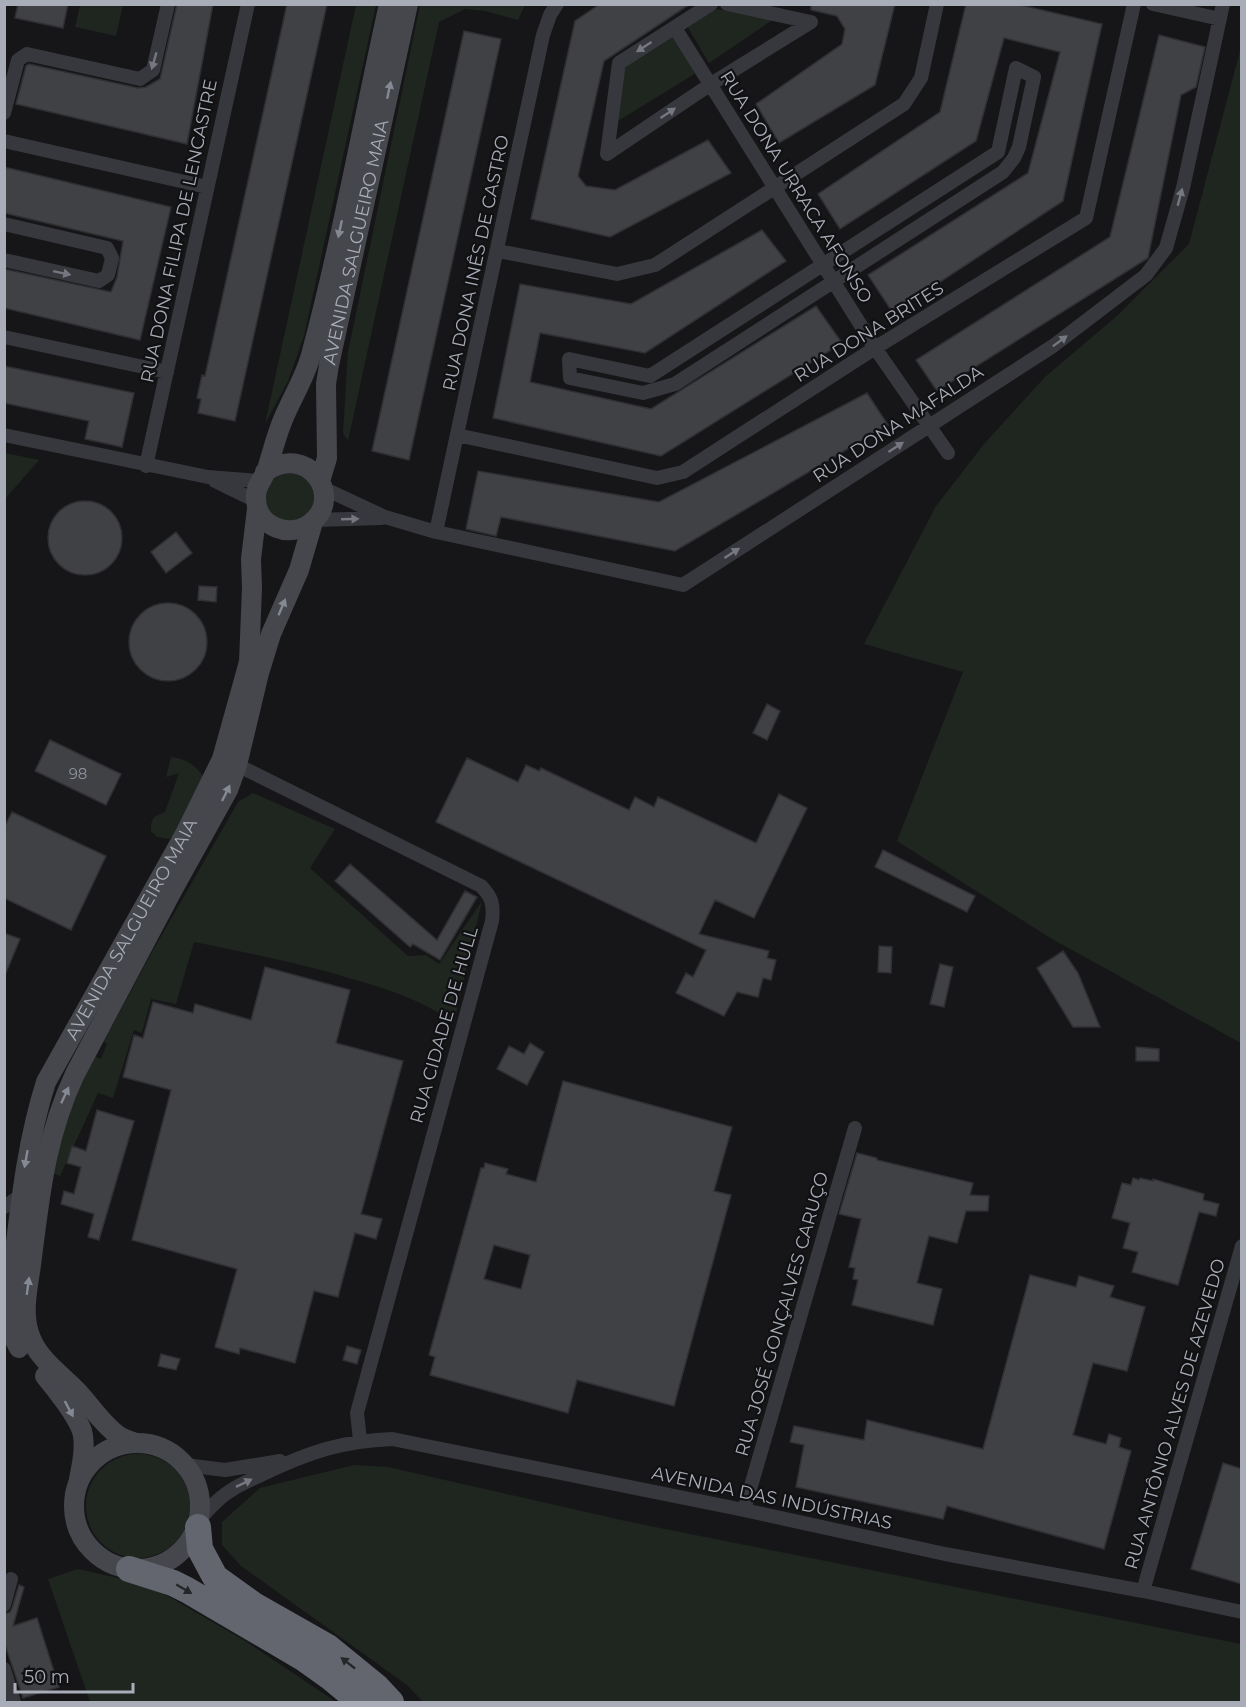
<svg xmlns="http://www.w3.org/2000/svg" width="1246" height="1707" viewBox="0 0 1246 1707" font-family="Montserrat,sans-serif">
<style>
.green{fill:#1e261f}
.building{fill:#404145;stroke:#303034;stroke-width:1.5;fill-rule:evenodd}
.lines{fill:none;stroke-linecap:round;stroke-linejoin:round}
.street{stroke:#37383d;stroke-width:14}
.secondary{stroke:#45474d;stroke-width:20}
.highway{stroke:#63666e;stroke-width:26}
.oneway{fill:#757881}
.oneway2{fill:#858993}
.oneway3{fill:#26262a}
.labels{text-anchor:middle;dominant-baseline:central;stroke-width:4.5;stroke-linejoin:round;paint-order:stroke}
.number-label{font-size:15px;fill:#8e929b}
.street-label{font-size:18px;fill:#a8adb8;stroke:#111113}
</style>
<rect width="100%" height="100%" fill="#161618"/>
<path class="green" d="M80 5H123L116 36 75 27Z
M356 5H376L304 336 288 381 265 424Z
M420 5H525L518 20 485 11 465 9 439 22 348 441 343 433 348 352Z
M715 9 774 19 709 63 687 26Z
M678 32 701 70 618 121 626 64Z
M1241 47 1242 1042H1239L1052 939 897 841 963 672 864 644 936 506 984 444 1045 377 1118 315 1189 244Z
M5 453 39 460 5 499 4 453Z
M265 498a25 25 0 1 1 50 0a25 25 0 1 1-50 0Z
M171 757C186 759 194 764 203 776L197 795 180 830 169 839 157 837 151 831V824L154 817 165 812 179 773 166 777Z
M253 793 335 829 310 868 408 956 426 955 439 964 482 901 454 1022C423 1001 388 989 352 979 300 963 248 953 194 942L176 1004 151 999 142 1033 134 1030 113 1098 98 1093 60 1176 50 1172 66 1119 94 1056 101 1059 107 1044 104 1041 152 952 238 802Z
M86 1506a52 52 0 1 1 104 0a52 52 0 1 1-104 0Z
M354 1465 388 1467 630 1522 1241 1644V1702H423L407 1685 241 1566 222 1545V1522L260 1488Z
M78 1569 149 1585 247 1642 336 1702H90L48 1579Z"/>
<path class="building" d="M18 4H68L63 28 15 18Z
M177 4H213L187 144 16 104 26 66 29 64 138 88 146 87 160 79Z
M287 4H327L235 421 198 413 201 399 197 398 202 375 205 376Z
M600 4H690L604 61 578 176 586 186 615 190 708 140 731 173 610 237 531 219 575 21Z
M811 4H895L875 85 779 143 756 104 842 44 845 29 837 16 811 10Z
M966 4H1016L1102 24 1063 201 893 313 868 275 1028 173 1060 52 1004 38 976 141 840 229 818 194 940 112Z
M464 31 501 39 409 460 372 451Z
M1159 35 1205 47 1196 87 1181 95 1148 258 937 391 916 360 1110 237Z
M4 167 171 207 140 340 4 308V269L111 292 117 277 123 241 4 213Z
M762 230 786 261 645 353 540 333 530 382 651 409 816 306 842 343 661 456 493 418 520 284 631 304Z
M4 366 134 393 122 447 85 439 89 421 4 403Z
M867 393 888 425 675 551 501 517 496 536 466 529 478 471 659 502Z
M48 538a37 37 0 1 1 74 0a37 37 0 1 1-74 0Z
M176 532 192 553 166 573 151 552Z
M199 586 217 587 216 602 198 600Z
M129 642a39 39 0 1 1 78 0a39 39 0 1 1-78 0Z
M767 704 780 711 767 740 753 733Z
M50 740 121 774 106 805 35 771Z
M467 758 518 782 526 765 539 771 541 768 629 810 635 797 654 807 658 797 756 843 779 794 807 808 754 918 715 900 699 934 769 951 767 958 776 960 771 980 763 978 758 997 737 992 724 1016 676 993 686 973 693 977 706 950 436 822Z
M12 812 106 856 71 930 4 898V828Z
M883 850 975 896 967 912 875 867Z
M350 864 437 940 465 891 477 897 440 960 413 944 410 947 335 881Z
M4 933 20 939 5 975H4Z
M879 946 892 947 891 973 878 972Z
M1063 951 1078 973 1100 1027H1073L1037 968Z
M940 964 953 967 944 1007 930 1004Z
M265 967 350 990 336 1043 403 1061 361 1214 382 1219 376 1239 355 1233 338 1297 314 1291 295 1363 240 1348 239 1354 215 1347 237 1269 132 1240 171 1090 123 1077 134 1035 143 1038 153 1002 193 1013 195 1004 251 1020Z
M530 1043 544 1052 527 1085 497 1069 509 1046 524 1054Z
M1136 1047 1159 1049V1061H1136Z
M563 1081 732 1127 714 1191 731 1195 674 1406 577 1380 568 1413 430 1375 435 1357 429 1355 481 1168H484L485 1163 508 1169 506 1174 536 1182ZM494 1245 530 1255 521 1289 484 1279Z
M97 1110 134 1121 99 1240 88 1237 94 1214 61 1204 64 1191 74 1194 81 1167 67 1163 72 1146 86 1151Z
M857 1153 877 1158V1160L973 1183 970 1195 989 1196 988 1211H966L957 1243 929 1236 917 1283 942 1289 933 1325 852 1305 858 1280 853 1279 855 1268 849 1267 861 1219 839 1214Z
M1133 1178 1139 1180 1140 1178 1153 1181V1179L1204 1194 1203 1200 1219 1204 1216 1216 1199 1212 1178 1285 1132 1272 1138 1252 1123 1248 1130 1223 1112 1218 1122 1183 1131 1185Z
M1030 1275 1076 1287 1079 1276 1114 1286 1110 1297 1145 1307 1127 1371 1093 1363 1073 1435 1106 1444 1109 1434 1121 1438 1119 1447 1131 1451 1104 1549 947 1506 943 1519 796 1487 804 1445 790 1442 794 1426 864 1440 867 1420 983 1449Z
M347 1346 361 1350 357 1364 343 1360Z
M161 1354 180 1359 176 1370 158 1366Z
M1223 1463 1242 1469V1584L1191 1569Z
M19 1585 24 1587 13 1626 37 1618 59 1687 23 1698 4 1642V1614L10 1612 12 1608Z"/>
<g class="lines">
<path class="street" d="M711 4 619 63 607 154 711 84 811 22
M727 4 811 22
M1153 4 1220 19
M675 28 875 348 948 453
M1016 68 1034 77 1019 147 1014 158 1003 172 675 384 643 393 570 378 569 359 650 376 998 152Z
M4 113 18 60 27 54 140 79 153 70 168 4
M4 141 207 187
M4 224 107 248 112 258 108 275 99 281 4 260
M498 251 617 274 655 265 904 104 921 78 937 4
M4 337 167 372
M4 435 208 477 259 481
M457 435 657 478 683 472 875 348 1086 218 1134 4
M146 466 248 4
M215 481 256 501
M323 488 385 517 436 532 683 585 1053 346 1146 275 1166 248 1183 188 1223 4
M315 520 382 518
M436 532 543 35 550 15 557 4
M237 765 481 886C492 897 494 905 492 921L360 1402 357 1413 360 1440
M4 1207 23 1194
M186 1465 225 1470 280 1461
M744 1510 855 1128
M200 1519C209 1509 218 1498 230 1491 240 1484 253 1479 263 1474 309 1452 342 1441 392 1439L744 1510 945 1554 1143 1591 1242 1612
M1143 1591 1242 1246
M4 1605 11 1579
M4 1669 14 1702"/>
<g class="secondary">
<path d="M265 472C307 442 344 496 312 522 291 540 256 527 256 498 255 486 263 480 267 469 272 453 276 437 282 422 291 399 305 378 311 355 342 240 363 121 389 4"/>
<path id="s1" d="M320 481 327 458 326 384 329 365 408 4"/>
<path id="s2" d="M19 1348 11 1333 7 1315C18 1237 22 1157 46 1082L185 834 222 759 249 662 252 588 251 559 257 509"/>
<path d="M45 1376C56 1389 77 1416 82 1431 86 1446 82 1464 79 1479"/>
<circle cx="137" cy="1506" r="63"/>
<path d="M136 1443C130 1441 124 1439 119 1436 103 1425 91 1406 78 1392 60 1373 37 1359 29 1333 22 1311 28 1287 31 1265 40 1195 45 1138 75 1074L173 889 228 790 237 765 259 673 271 634 299 570 313 522"/>
</g>
<path class="highway" d="M198 1527 200 1549 215 1577 254 1605 328 1647 377 1687 391 1702
M129 1569 173 1583 187 1590 303 1658 331 1678 360 1702"/>
</g>
<defs><path id="oneway-solid" d="M-6-.8H1V-3.2L6.5 0L1 3.2V.8H-6Z" transform="scale(1.5)"/></defs>
<g class="oneway">
<use href="#oneway-solid" transform="translate(644 47) rotate(147)"/>
<use href="#oneway-solid" transform="translate(154 61) rotate(106)"/>
<use href="#oneway-solid" transform="translate(668 113) rotate(-34)"/>
<use href="#oneway-solid" transform="translate(1180 197) rotate(-75)"/>
<use href="#oneway-solid" transform="translate(62 273) rotate(12)"/>
<use href="#oneway-solid" transform="translate(1060 341) rotate(-37)"/>
<use href="#oneway-solid" transform="translate(896 447) rotate(-33)"/>
<use href="#oneway-solid" transform="translate(350 519) rotate(-2)"/>
<use href="#oneway-solid" transform="translate(732 553) rotate(-33)"/>
<use href="#oneway-solid" transform="translate(244 1483) rotate(-26)"/>
</g>
<g class="oneway2">
<use href="#oneway-solid" transform="translate(389 90) rotate(-78)"/>
<use href="#oneway-solid" transform="translate(340 229) rotate(102)"/>
<use href="#oneway-solid" transform="translate(282 607) rotate(-67)"/>
<use href="#oneway-solid" transform="translate(226 793) rotate(-64)"/>
<use href="#oneway-solid" transform="translate(65 1095) rotate(-65)"/>
<use href="#oneway-solid" transform="translate(26 1159) rotate(100)"/>
<use href="#oneway-solid" transform="translate(28 1286) rotate(-82)"/>
<use href="#oneway-solid" transform="translate(69 1409) rotate(62)"/>
</g>
<g class="oneway3">
<use href="#oneway-solid" transform="translate(184 1589) rotate(30)"/>
<use href="#oneway-solid" transform="translate(348 1663) rotate(-142)"/>
</g>
<g class="labels">
<g class="number-label">
<text x="78" y="773">98</text>
</g>
<g class="street-label">
<text transform="translate(796 187) rotate(58)">RUA DONA URRACA AFONSO</text>
<text transform="translate(179 231) rotate(-78)">RUA DONA FILIPA DE LENCASTRE</text>
<text stroke="none"><textPath href="#s1" startOffset="243">AVENIDA SALGUEIRO MAIA</textPath></text>
<text transform="translate(476 263) rotate(-78)">RUA DONA INÊS DE CASTRO</text>
<text transform="translate(869 332) rotate(-32)">RUA DONA BRITES</text>
<text transform="translate(898 424) rotate(-33)">RUA DONA MAFALDA</text>
<text stroke="none"><textPath href="#s2" startOffset="447">AVENIDA SALGUEIRO MAIA</textPath></text>
<text transform="translate(444 1025) rotate(-74)">RUA CIDADE DE HULL</text>
<text transform="translate(782 1314) rotate(-74)">RUA JOSÉ GONÇALVES CARUÇO</text>
<text transform="translate(1175 1414) rotate(-74)">RUA ANTÔNIO ALVES DE AZEVEDO</text>
<text transform="translate(772 1498) rotate(12)">AVENIDA DAS INDÚSTRIAS</text>
</g>
</g>
<rect width="1246" height="1707" fill="none" stroke="#a8adb8" stroke-width="12"/>
<path d="M15 1683v9h118v-9" fill="none" stroke="#a8adb8" stroke-width="3"/>
<text x="24" y="1683" font-size="18" fill="#a8adb8" stroke="#111113" stroke-width="4.5" paint-order="stroke">50 m</text>
</svg>
